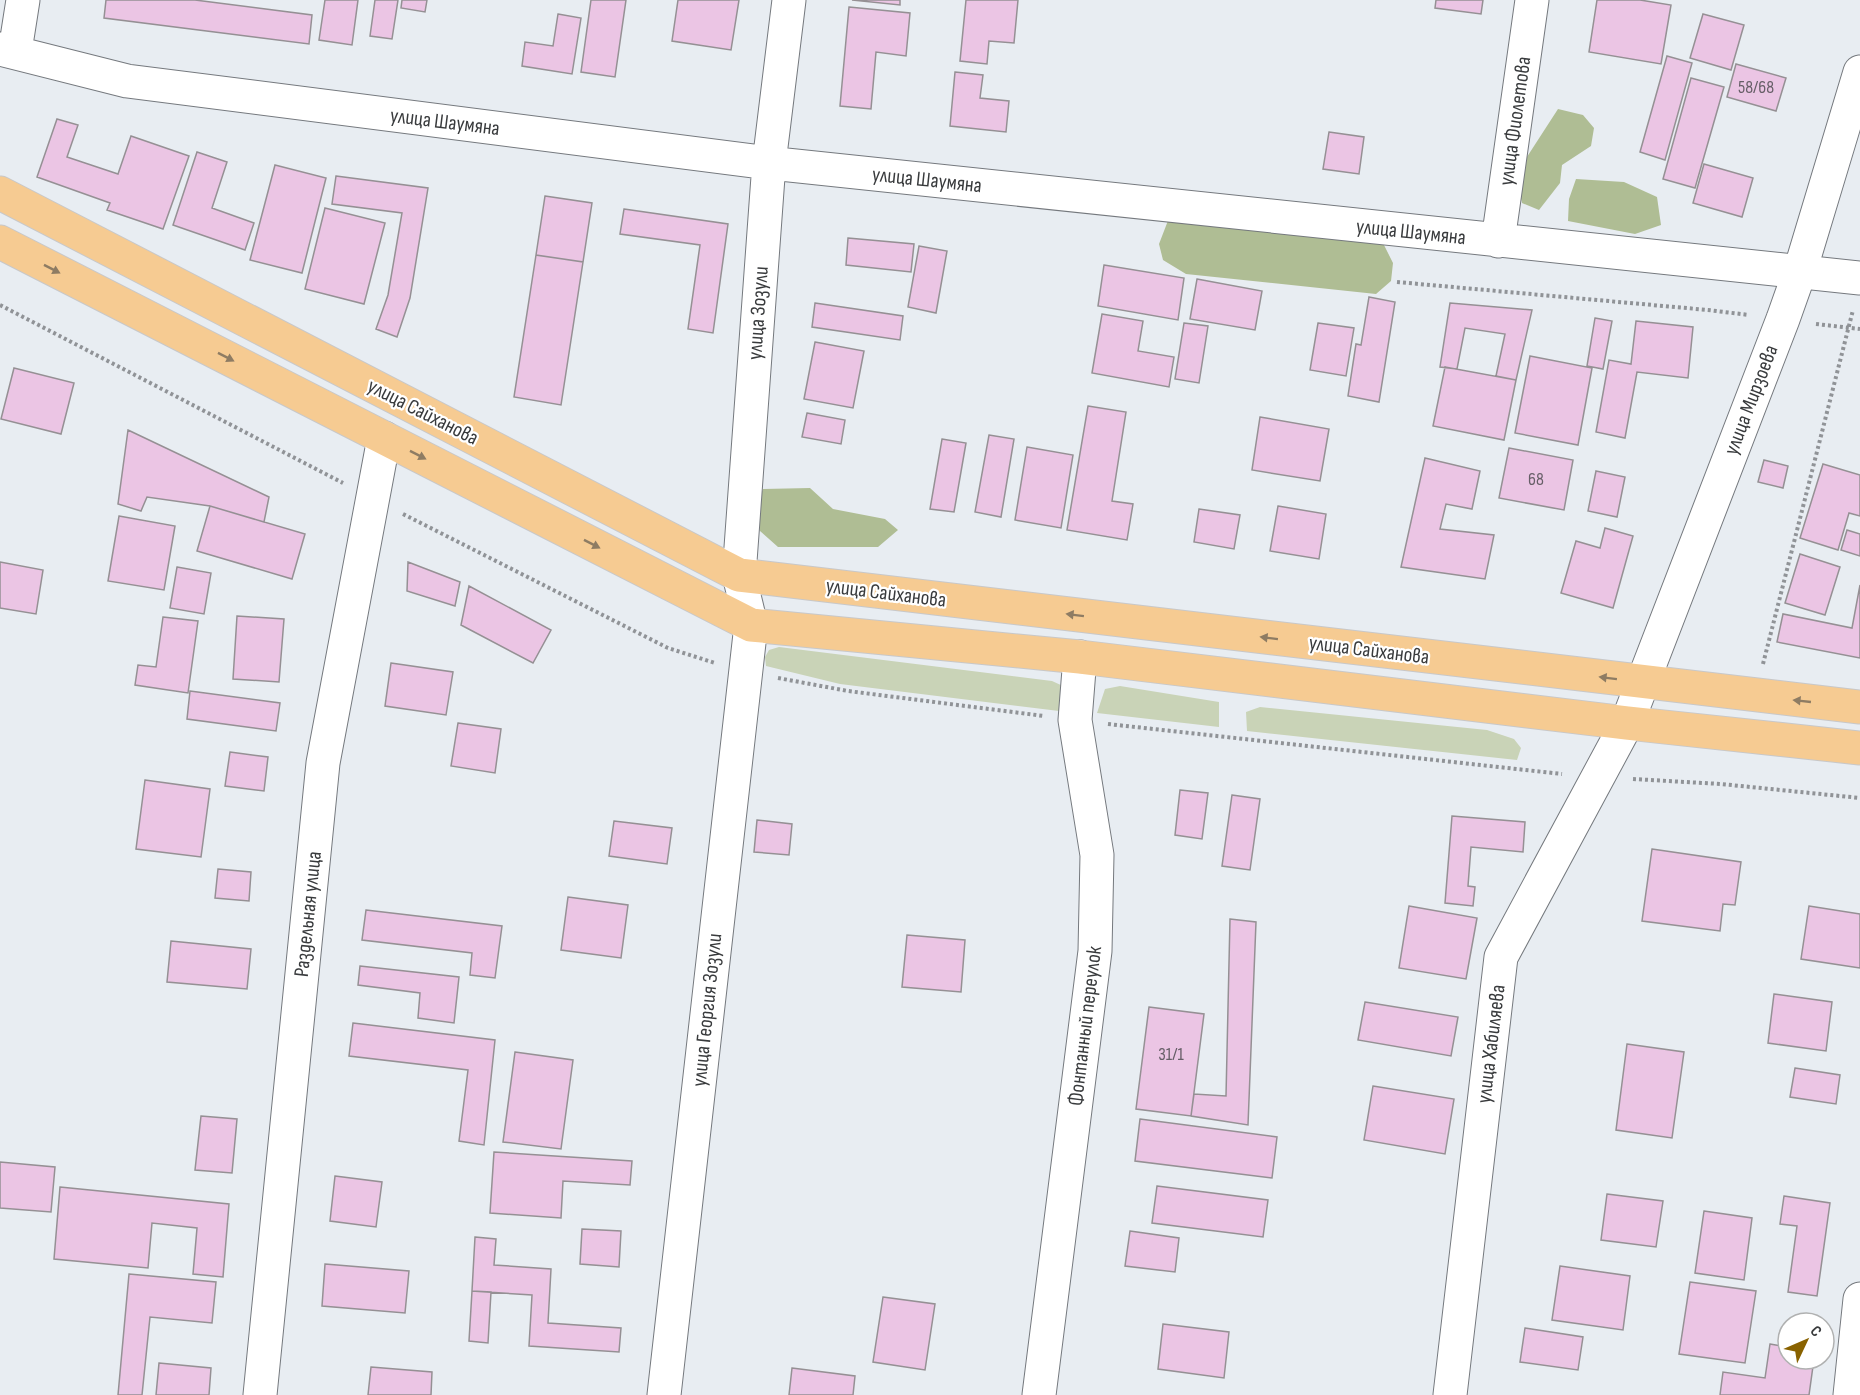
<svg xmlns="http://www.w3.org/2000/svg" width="1860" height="1395" viewBox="0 0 1860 1395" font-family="'Sofia Sans Condensed',sans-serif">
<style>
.green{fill:#c9d3b7}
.forest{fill:#afbd94}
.building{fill:#ebc5e4;stroke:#959094;stroke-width:1.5}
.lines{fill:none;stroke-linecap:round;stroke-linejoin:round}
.minor-casing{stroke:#75797e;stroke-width:35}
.tertiary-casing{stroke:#75797e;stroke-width:35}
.primary-casing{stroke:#c8c8c9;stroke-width:35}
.path{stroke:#909397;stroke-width:4;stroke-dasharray:3 3;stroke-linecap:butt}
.minor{stroke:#fff;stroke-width:33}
.tertiary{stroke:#fff;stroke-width:33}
.primary{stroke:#f6cb92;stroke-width:33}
.oneway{fill:#8e7c63}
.labels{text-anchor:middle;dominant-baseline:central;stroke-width:4.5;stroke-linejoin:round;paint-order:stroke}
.number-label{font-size:18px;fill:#665e67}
.street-label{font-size:21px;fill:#393b3d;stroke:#fff}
</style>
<rect width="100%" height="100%" fill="#e8edf2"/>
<path class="green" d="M779 647 1052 681 1063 686 1066 708 1059 711 840 684 766 666 765 657 769 650Z
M1120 686 1219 702V727L1097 713 1105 689Z
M1260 707 1487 730 1514 739 1521 748 1517 760 1247 731 1246 712Z"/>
<path class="forest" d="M1558 109 1583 115 1594 128 1591 146 1562 165 1560 183 1539 210 1522 203 1516 174Z
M1576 179 1624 182 1657 197 1661 225 1635 234 1568 221 1569 199Z
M1169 218 1383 243 1393 263 1391 281 1376 294 1186 274 1163 260 1159 244Z
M810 488 833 509 885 519 898 530 878 547H778L760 531 754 512 763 489Z"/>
<path class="building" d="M106 0H195L312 15 309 44 104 18Z
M325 0H358L352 45 319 40Z
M375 0H398L392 39 370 36Z
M402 0H427L425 12 401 8Z
M591 0H626L615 77 581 72Z
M678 0H739L731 50 672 41Z
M852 0H900V5Z
M966 0H1018L1014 43 989 41 987 64 960 61Z
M1436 0H1483L1481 14 1435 8Z
M1597 0H1640L1671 5 1661 64 1589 52Z
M849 7 910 13 906 56 876 52 871 109 840 106Z
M558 14 581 18 572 74 522 66 525 42 553 46Z
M1703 14 1744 25 1731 70 1690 58Z
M1667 56 1692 63 1665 160 1640 152Z
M1736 64 1786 78 1776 111 1727 97Z
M955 72 983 75 980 98 1009 101 1006 132 950 126Z
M1691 78 1724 87 1695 188 1663 179Z
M57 119 78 125 67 157 118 174 131 136 189 156 163 229 107 210 110 203 37 177Z
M1329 132 1364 137 1359 174 1323 169Z
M197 152 227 162 212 208 254 223 245 250 173 225Z
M1704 164 1753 178 1742 217 1693 203Z
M275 165 326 178 302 273 250 260Z
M336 176 428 188 410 298 397 337 376 329 388 295 402 213 332 204Z
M545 196 592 203 583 262 536 255Z
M325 208 385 223 364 304 305 289Z
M624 209 728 224 713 333 688 329 700 245 620 234Z
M848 238 914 244 911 272 846 265Z
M919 246 947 251 936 313 908 307Z
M536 255 583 262 561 405 514 397Z
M1104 265 1184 278 1178 320 1098 306Z
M1197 279 1262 291 1255 330 1190 319Z
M1369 297 1395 302 1379 402 1348 396 1356 344 1361 345Z
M815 303 903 316 900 340 812 327Z
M1450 303 1532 310 1516 380 1496 376 1505 334 1465 328 1457 369 1440 367Z
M1102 314 1143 321 1138 351 1174 357 1169 387 1092 373Z
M1595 318 1612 321 1603 369 1587 366Z
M1636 321 1693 327 1688 378 1637 372 1625 438 1596 432 1609 360 1631 364Z
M1184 323 1208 326 1199 383 1175 379Z
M1318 323 1354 328 1346 376 1310 370Z
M815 342 864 351 853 408 804 399Z
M1530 356 1592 368 1578 445 1515 433Z
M1445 367 1516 380 1504 440 1433 426Z
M14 368 74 383 61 434 1 419Z
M1088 406 1126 412 1112 501 1133 504 1127 540 1067 530Z
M807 413 845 420 841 444 802 437Z
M1260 417 1329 429 1320 481 1252 470Z
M128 430 269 497 264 522 210 506 147 497 141 511 118 504Z
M989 435 1014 439 1001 517 975 512Z
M942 439 966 443 954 512 930 509Z
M1027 447 1073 455 1061 528 1015 520Z
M1509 448 1573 460 1564 510 1499 498Z
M1425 458 1480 471 1472 509 1446 504 1440 529 1494 535 1485 579 1401 567Z
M1764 460 1788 466 1783 488 1758 482Z
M1823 464 1860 475V516L1849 513 1838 550 1800 538Z
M1596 471 1625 477 1617 517 1588 511Z
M210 506 305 534 292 579 197 551Z
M1278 506 1326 514 1319 559 1270 551Z
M1199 509 1240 515 1234 549 1194 542Z
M119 516 175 526 164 590 108 581Z
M1605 528 1633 536 1613 608 1561 593 1576 541 1600 548Z
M1847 530 1860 534V556L1841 550Z
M1800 554 1840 567 1825 615 1785 603Z
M0 562 43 570 36 614 0 608Z
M408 562 460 582 455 606 407 591Z
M177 567 211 573 204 614 170 608Z
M1860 585V658L1777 642 1783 614 1852 628Z
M469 586 551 630 533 663 461 625Z
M237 616 284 619 279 682 233 679Z
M163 617 198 621 188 693 135 685 138 665 156 667Z
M391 663 453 672 446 715 385 706Z
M190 691 280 703 276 731 187 719Z
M458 723 501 729 495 773 451 766Z
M230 752 268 757 264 791 225 786Z
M145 780 210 789 201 857 136 849Z
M1180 790 1208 793 1202 839 1175 835Z
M1232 795 1260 799 1250 870 1222 866Z
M1452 816 1525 822 1523 852 1471 847 1468 886 1475 887 1473 906 1445 903Z
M757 820 792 824 789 855 754 852Z
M614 821 672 828 667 864 609 856Z
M1652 849 1741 862 1735 905 1723 904 1720 931 1642 921Z
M218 869 251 872 249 901 215 898Z
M568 897 628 905 621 958 561 950Z
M1409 906 1477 918 1466 979 1399 968Z
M1809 906 1860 914V968L1801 959Z
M366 910 502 926 495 978 470 975 472 953 362 940Z
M1230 919 1256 922 1248 1125 1191 1116 1194 1094 1226 1096Z
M907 935 965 940 961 992 902 987Z
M171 941 251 949 247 989 167 982Z
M360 966 459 977 454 1023 418 1018 420 993 358 985Z
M1774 994 1832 1002 1826 1051 1768 1043Z
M1365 1002 1458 1017 1451 1056 1358 1040Z
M1149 1007 1204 1014 1191 1116 1136 1109Z
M353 1023 495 1040 484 1145 459 1141 468 1070 349 1056Z
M1627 1044 1684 1052 1672 1138 1616 1130Z
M515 1052 573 1060 561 1149 503 1142Z
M1795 1068 1840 1075 1836 1104 1790 1097Z
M1373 1086 1454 1099 1445 1154 1364 1140Z
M201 1116 237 1119 232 1173 195 1170Z
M1140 1119 1277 1137 1272 1178 1135 1161Z
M494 1152 632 1161 630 1185 563 1181 561 1218 490 1213Z
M0 1162 55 1167 51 1212 0 1208Z
M335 1176 382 1182 376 1227 330 1221Z
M1157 1186 1268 1200 1263 1237 1152 1223Z
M60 1187 229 1204 223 1277 193 1274 197 1228 152 1223 148 1268 54 1259Z
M1607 1194 1663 1201 1656 1247 1601 1240Z
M1784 1196 1830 1203 1817 1296 1788 1292 1797 1226 1780 1224Z
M1704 1211 1752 1218 1744 1280 1695 1273Z
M582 1229 621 1231 619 1267 580 1264Z
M1130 1231 1179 1238 1175 1272 1125 1266Z
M475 1237 496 1239 494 1265 551 1269 548 1323 621 1328 619 1352 529 1346 532 1295 472 1291Z
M325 1264 409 1271 405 1313 322 1306Z
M1560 1266 1630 1276 1623 1330 1552 1320Z
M129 1274 216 1282 212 1323 150 1317 142 1395H118Z
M1690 1282 1756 1291 1745 1363 1679 1354Z
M472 1291 491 1292 488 1343 469 1341Z
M883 1297 935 1304 925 1370 873 1362Z
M1163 1324 1229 1332 1224 1378 1158 1369Z
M1525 1328 1583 1337 1578 1370 1520 1362Z
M1770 1344 1788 1347V1359H1814L1809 1395H1720L1723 1372 1765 1378Z
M159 1363 211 1368 209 1395H156Z
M371 1367 432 1372 431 1395H368Z
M792 1368 855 1376 853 1395H789Z"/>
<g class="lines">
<defs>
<path id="minor" d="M0 49 127 81 769 163 1860 278
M15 51 23 0
M1498 241 1532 0
M260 1395 323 763 384 438
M664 1395 751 625 739 575 769 163 789 0
M1039 1395 1095 951 1097 855 1075 720 1080 657
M1450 1395 1501 957 1627 723
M1850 1395 1860 1299"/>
<path id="tertiary" d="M1627 723 1783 319 1800 271 1860 72"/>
<path id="primary" d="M0 193 739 575 1860 707
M0 242 751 625 1080 657 1627 723 1860 748"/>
</defs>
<use href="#minor" class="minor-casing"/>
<use href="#tertiary" class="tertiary-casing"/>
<use href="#primary" class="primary-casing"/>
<path class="path" d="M1397 282 1708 310 1749 315
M0 305 343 483
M1816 324 1860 329
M403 514 668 648 715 663
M1763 664 1853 310
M778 678 848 691 1044 716
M1108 724 1562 774
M1633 779 1721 784 1860 798"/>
<use href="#minor" class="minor"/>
<use href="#tertiary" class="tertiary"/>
<use href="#primary" class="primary"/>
</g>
<defs><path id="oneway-solid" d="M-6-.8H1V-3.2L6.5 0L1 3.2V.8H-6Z" transform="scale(1.5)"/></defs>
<g class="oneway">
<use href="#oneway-solid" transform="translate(52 269) rotate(27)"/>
<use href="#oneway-solid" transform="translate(226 357) rotate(27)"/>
<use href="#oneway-solid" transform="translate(418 455) rotate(27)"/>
<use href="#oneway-solid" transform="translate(592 544) rotate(27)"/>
<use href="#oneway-solid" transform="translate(1075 615) rotate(-173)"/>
<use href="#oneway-solid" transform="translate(1269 638) rotate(-173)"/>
<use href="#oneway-solid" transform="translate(1608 678) rotate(-173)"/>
<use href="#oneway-solid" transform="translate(1802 701) rotate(-174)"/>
</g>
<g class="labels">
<g class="number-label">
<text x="1756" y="87">58/68</text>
<text x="1536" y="479">68</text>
<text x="1171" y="1054">31/1</text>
</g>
<g class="street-label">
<text transform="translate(1515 121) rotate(-82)">улица Фиолетова</text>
<text transform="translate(445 122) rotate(7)">улица Шаумяна</text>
<text transform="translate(927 180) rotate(6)">улица Шаумяна</text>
<text transform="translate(1411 232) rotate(6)">улица Шаумяна</text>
<text transform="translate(758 313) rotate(-86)">улица Зозули</text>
<text transform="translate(1751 400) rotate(-69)">улица Мирзоева</text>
<text transform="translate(423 412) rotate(27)">улица Сайханова</text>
<text transform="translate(886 593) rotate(7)">улица Сайханова</text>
<text transform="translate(1369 650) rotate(7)">улица Сайханова</text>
<text transform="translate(308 914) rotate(-84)">Раздельная улица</text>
<text transform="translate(707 1010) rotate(-84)">улица Георгия Зозули</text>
<text transform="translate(1085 1026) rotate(-83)">Фонтанный переулок</text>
<text transform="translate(1491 1044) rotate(-83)">улица Хабиляева</text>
</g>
</g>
<g transform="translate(1806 1341) rotate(46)"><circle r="28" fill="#ffffff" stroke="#b0b1b1" stroke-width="1.5"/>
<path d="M0-4.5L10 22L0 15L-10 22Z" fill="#896200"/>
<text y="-9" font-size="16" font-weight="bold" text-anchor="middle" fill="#393b3d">С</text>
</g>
</svg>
